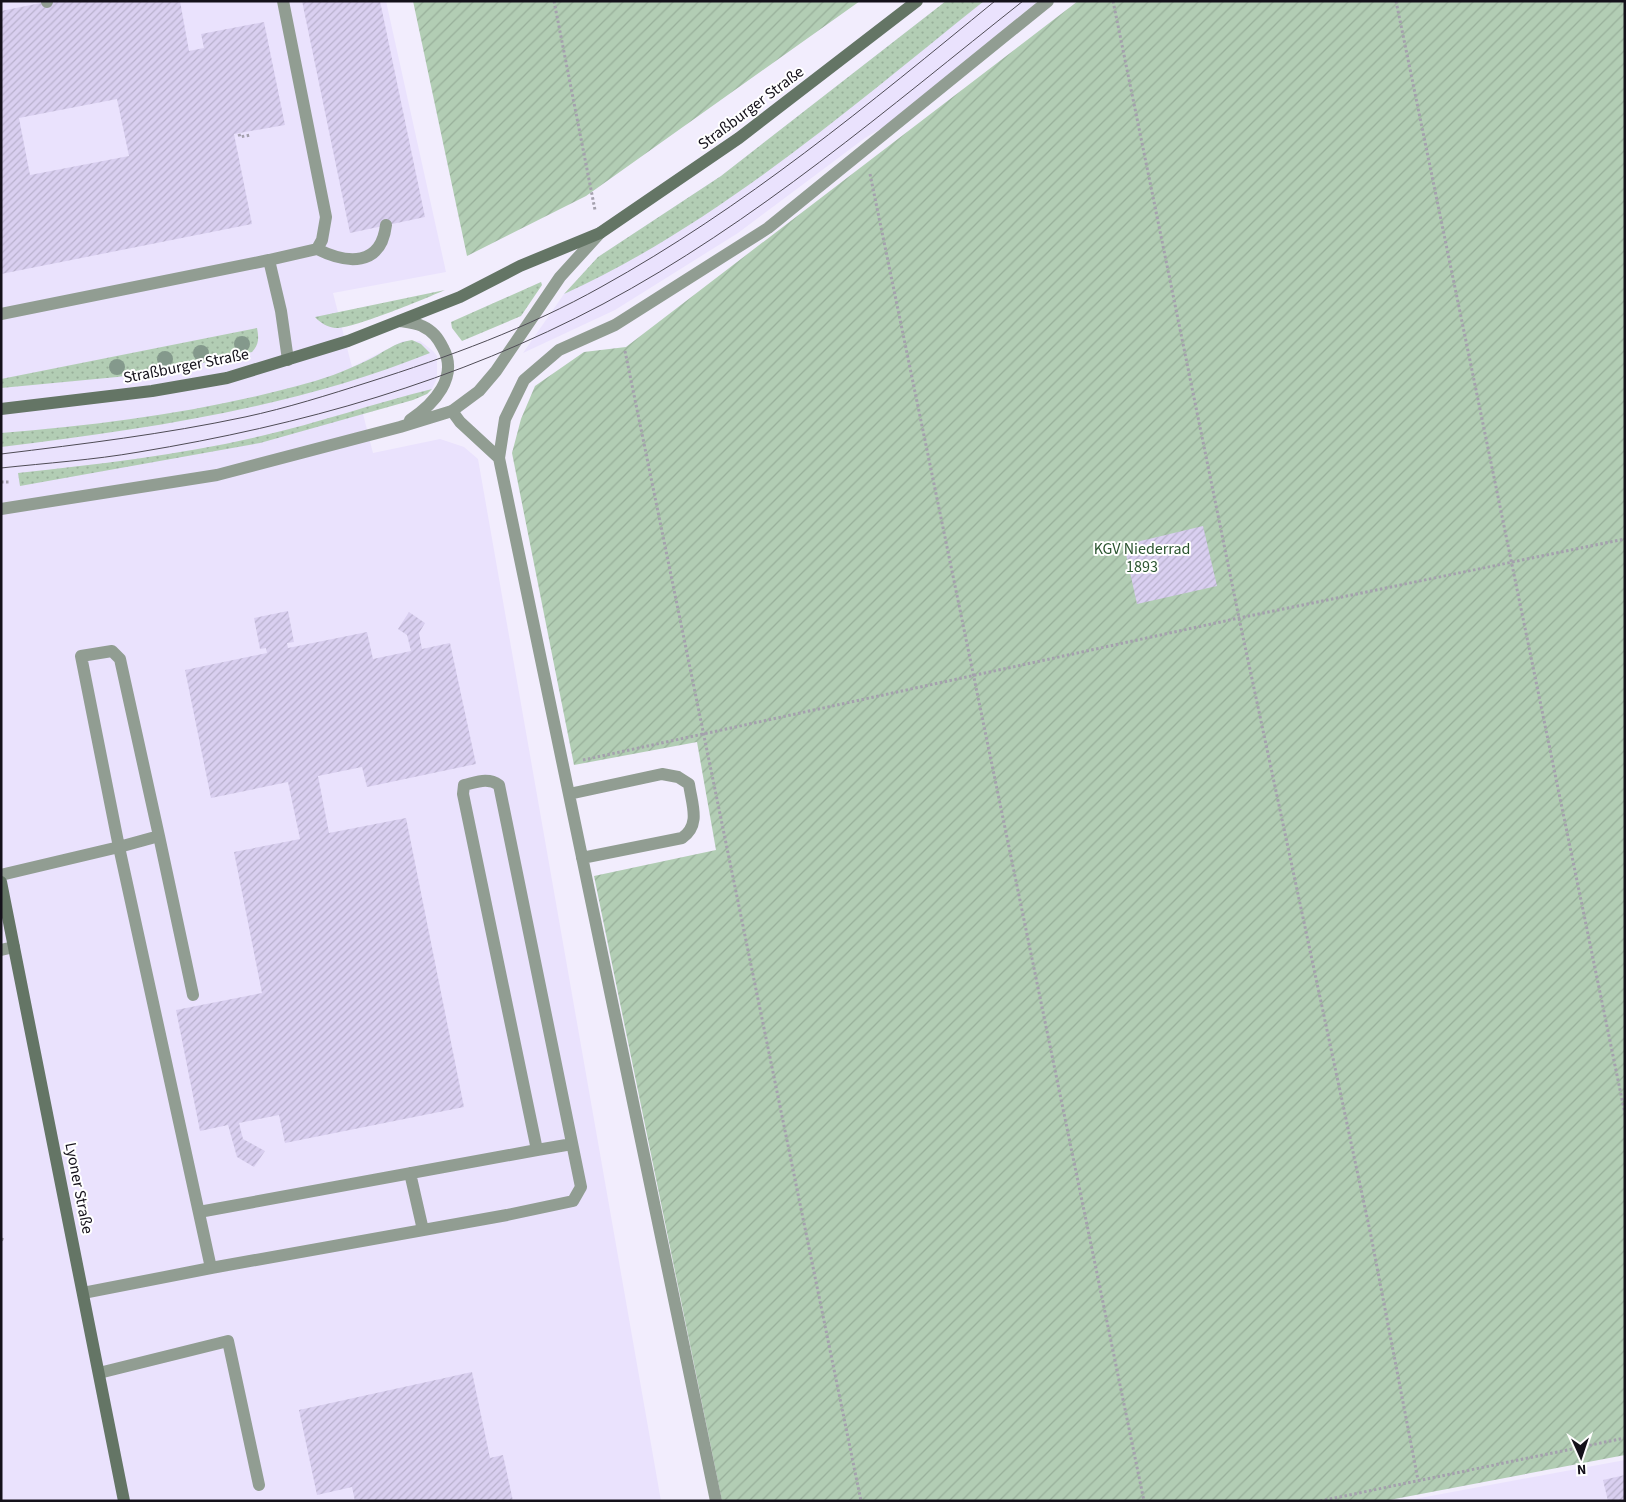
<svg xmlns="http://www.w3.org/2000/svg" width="1626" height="1502" viewBox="0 0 1626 1502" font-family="'Source Sans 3',sans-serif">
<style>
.built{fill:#eae2fd}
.grass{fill:url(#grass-dots)}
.garden{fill:url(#garden-furrows)}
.building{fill:url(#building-hatch);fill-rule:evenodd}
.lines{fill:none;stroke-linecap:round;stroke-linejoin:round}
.path{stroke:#a4a0ad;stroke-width:3;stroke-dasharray:2.5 2.5;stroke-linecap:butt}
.lane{stroke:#919d92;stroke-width:12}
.street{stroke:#919d92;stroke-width:12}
.secondary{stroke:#647565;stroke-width:12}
.tram{stroke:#4f4c56;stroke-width:1}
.tree{fill:#84998c}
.labels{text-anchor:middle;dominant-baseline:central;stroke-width:4;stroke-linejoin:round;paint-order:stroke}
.street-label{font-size:16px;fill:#14111a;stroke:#fff}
.park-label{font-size:16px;fill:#2a542f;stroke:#fff}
</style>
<defs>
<pattern id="grass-dots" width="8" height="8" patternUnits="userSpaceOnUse" patternTransform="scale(1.25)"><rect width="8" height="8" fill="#b2cdb4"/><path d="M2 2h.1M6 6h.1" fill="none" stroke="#98af9a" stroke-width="1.8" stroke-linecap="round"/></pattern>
<pattern id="garden-furrows" width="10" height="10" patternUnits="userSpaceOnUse" patternTransform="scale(1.25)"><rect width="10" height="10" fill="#b2cdb4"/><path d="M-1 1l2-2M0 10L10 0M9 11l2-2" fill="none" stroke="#98af9a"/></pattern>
<pattern id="building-hatch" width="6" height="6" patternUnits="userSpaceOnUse" patternTransform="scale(1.25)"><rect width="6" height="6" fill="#d9cff0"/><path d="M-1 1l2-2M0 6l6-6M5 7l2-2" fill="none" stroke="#b9b1cd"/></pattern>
</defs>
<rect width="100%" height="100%" fill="#f2edfd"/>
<path class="built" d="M1 1H386L446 272 333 293 352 367 403 341H420L433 351 437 356V378L432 389 427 394 363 414 373 453 440 439 464 447 478 459 661 1501H1Z
M946 1H1038L885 126 865 138 738 233 615 310 523 353 564 294 598 257 721 176Z
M1625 1460V1501H1404Z"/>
<path class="grass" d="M946 1H984C854 105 716 225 564 294L598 257 721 176Z
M541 282 542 285 521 316 462 341 452 328 451 322Z
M445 290C427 298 350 330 335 328 328 327 320 323 315 317Z
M257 328C259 339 259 344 252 352L180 368 117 377 1 388V379Z
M412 340 421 344 430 353C293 408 148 429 1 447V433C101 425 200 412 297 386 321 380 346 371 368 360 383 353 395 342 412 340Z
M432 389 427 394 413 400 260 443 20 486 18 473C99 464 180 455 261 436 318 423 375 403 432 389Z"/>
<path class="garden" d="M413 1H860L586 196 467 256Z
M1078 1H1625V1455L1384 1501H722L594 876 716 850 697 742 574 765 512 453 521 419 535 386 584 352 626 347Z"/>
<path class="building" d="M51 1H180L189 51 204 48 201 34 264 22 285 125 234 134 252 224 1 274V11ZM117 99 129 156 30 175 19 118Z
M302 1H380L425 217 350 233Z
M1203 526 1217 586 1137 604 1124 545Z
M288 611 294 642 287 643 288 648 367 632 373 659 411 651 407 635 398 629 409 612 425 623 419 633 422 649 450 643 476 764 367 787 362 767 318 776 329 833 406 818 464 1107 285 1143 279 1115 239 1123 243 1139 265 1151 254 1167 237 1157 228 1125 200 1131 176 1010 262 993 234 852 300 839 288 782 211 798 185 670 267 653 266 648 260 649 254 618Z
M472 1372 490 1458 503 1455 513 1501H355L352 1487 317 1495 299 1410Z
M1625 1475V1501H1608L1603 1480Z"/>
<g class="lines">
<path class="path" d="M554 1 595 210
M1113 1 1239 618 1371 1236 1418 1480
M1396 1 1625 1114
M239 134 240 137 250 135
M870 174 1144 1501
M625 351 861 1501
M1 482H10
M583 760 1239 618 1625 539
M1 1239 4 1240
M1320 1501 1625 1438"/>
<path class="lane" d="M47 1V2
M283 1 326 217 322 240 317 249 269 260 281 311 288 360
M317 249C347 264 381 267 386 225
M1 314 269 260
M452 411 460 422 499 458
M569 794 662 774 678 777 689 784C692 805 701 825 682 838L582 858
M159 836 120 659 112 651 81 656 119 847 159 836 193 995
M1 875 119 847 211 1268 83 1293
M1 950 14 947
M537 1150 572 1144
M410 1173 423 1230
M199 1212 537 1150 463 794 464 785C477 782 488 777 499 785L581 1187 573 1201 507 1215 211 1268
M99 1373 228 1341 259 1485
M716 1501 499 458 505 419 524 380 559 350 615 325 768 228 1048 1"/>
<path class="street" d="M400 321C407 322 416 323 422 326 433 331 438 338 443 348 459 377 434 404 410 420
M1 509 217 475 400 427 452 411 479 391 496 371 560 277 600 233"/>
<path class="secondary" d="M1 409 152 391 227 378 348 341 460 297 520 266 600 233 739 138 917 1
M1 882 124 1501"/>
<path class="tram" d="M1 454C83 444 165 434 245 417 287 408 328 395 369 382 448 357 528 328 601 287 744 208 869 104 995 1
M1 468C47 463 93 460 139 452 302 425 456 382 603 304 755 223 888 108 1023 1"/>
</g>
<g class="tree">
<circle cx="242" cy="344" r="8"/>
<circle cx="201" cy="353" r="8"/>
<circle cx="165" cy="359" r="8"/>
<circle cx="117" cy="367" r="8"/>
</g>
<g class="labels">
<g class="street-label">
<text transform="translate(751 108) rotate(-37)">Straßburger Straße</text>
<text transform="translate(186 366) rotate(-11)">Straßburger Straße</text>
<text transform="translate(79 1188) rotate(79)">Lyoner Straße</text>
</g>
<g class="park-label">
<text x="1142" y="549">KGV Niederrad<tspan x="1142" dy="18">1893</tspan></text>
</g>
</g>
<rect width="1626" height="1502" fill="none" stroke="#14111a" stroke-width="5"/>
<g transform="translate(1581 1457) rotate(177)" stroke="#ffffff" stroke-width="4" paint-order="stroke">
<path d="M0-4L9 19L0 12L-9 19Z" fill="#14111a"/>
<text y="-8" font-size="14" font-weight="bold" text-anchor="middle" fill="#14111a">N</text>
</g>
</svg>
